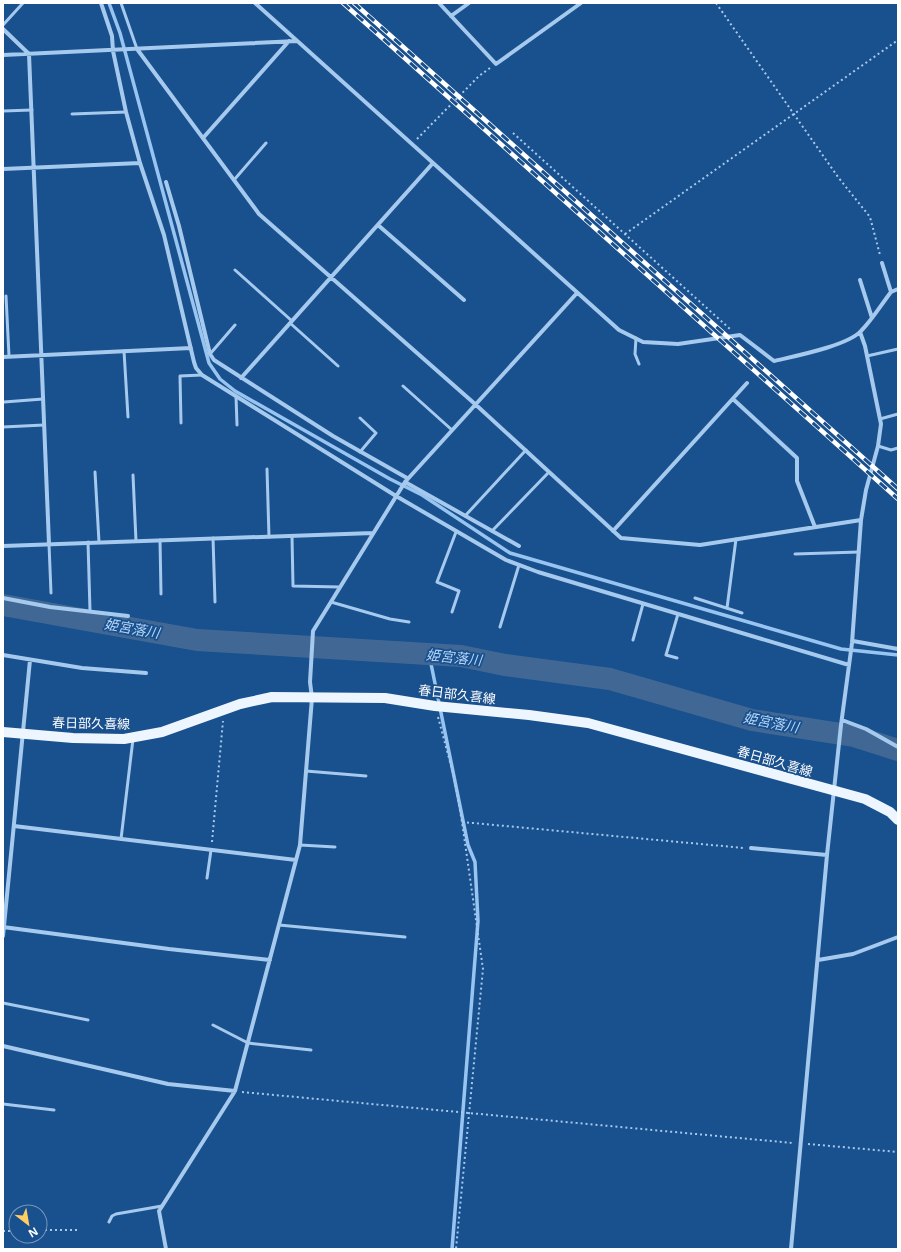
<svg xmlns="http://www.w3.org/2000/svg" width="901" height="1252" viewBox="0 0 901 1252" font-family="'Open Sans','Noto Sans JP',sans-serif">
<style>
.lines{fill:none;stroke-linecap:round;stroke-linejoin:round}
.stream{stroke:#98c4f1;stroke-width:3.5}
.river{stroke:#416895;stroke-width:22}
.path{stroke:#a6c9ee;stroke-width:2;stroke-dasharray:2 3;stroke-linecap:butt}
.lane{stroke:#a6c9ee;stroke-width:3}
.street{stroke:#a6c9ee;stroke-width:4}
.primary{stroke:#edf5ff;stroke-width:10}
.rail-casing{stroke:#fff;stroke-width:4.5}
.rail{stroke:#19508e;stroke-width:3;stroke-dasharray:9;stroke-linecap:butt}
.labels{text-anchor:middle;dominant-baseline:central;stroke-width:3.5;stroke-linejoin:round;paint-order:stroke}
.street-label{font-size:13px;fill:#fff;stroke:#19508e}
.water-label{font-size:14px;font-style:italic;fill:#b2d3f6;stroke:#19508e}
</style>
<rect width="100%" height="100%" fill="#19508e"/>
<g class="lines">
<path class="stream" d="M109 3 120 33 209 363 220 379 235 391 390 479 422 495 510 553 841 649 898 655
M429 654 468 845 475 862 478 921 452 1249"/>
<path class="river" d="M3 605 197 640 461 656 505 665 610 679 752 720 854 736 898 750"/>
<path class="path" d="M716 3 838 177 870 217 880 255
M513 133 730 329
M417 139 479 76 490 68
M625 234 898 40
M438 717 454 777 462 822 483 969 456 1249
M462 822 744 848
M212 842 223 721
M242 1092 793 1143
M808 1144 898 1152
M40 1230H79
M3 1231H16"/>
<path class="lane" d="M121 3 137 49
M3 25 23 3
M3 111 32 110
M72 114 126 112
M234 180 266 143
M235 270 292 321
M6 296 9 356
M290 323 338 366
M636 338 635 354 639 364
M124 351 128 417
M210 354 235 325
M867 356 898 349
M403 386 452 430
M236 396 237 425
M4 402 43 399
M360 418 376 433 360 452
M880 419 898 414
M181 423 180 376 202 375
M3 427 44 425
M878 446 891 450 898 448
M267 469 269 537
M95 472 99 542
M133 475 136 541
M465 516 526 450
M492 531 549 472
M292 536 293 586 340 587
M213 538 215 602
M160 540 161 594
M88 542 90 611
M49 544 51 593
M795 554 859 552
M695 598 742 613
M331 602 390 619 409 622
M727 608 736 539
M452 612 459 591 437 582 456 532
M500 627 519 565
M633 640 643 604
M677 658 666 655 678 614
M306 771 366 776
M121 839 133 739
M300 845 335 847
M207 878 211 850
M279 925 405 937
M3 1003 88 1020
M213 1025 248 1043 311 1050
M3 1104 54 1110
M109 1222 112 1216 116 1214 162 1206"/>
<path class="street" d="M101 3 112 36 113 51 126 112 140 163 164 235 194 362 196 368 202 375 396 496 506 560 538 572 849 665
M255 3 619 330 643 342 678 344 740 335 774 361C795 356 847 346 861 331 872 320 881 305 891 292L898 289
M439 3 496 64 581 3
M451 16 469 3
M3 29 29 54 49 544
M137 49 259 214 475 404 621 538 700 545 861 520
M3 55 297 41
M203 138 289 41
M3 169 140 163
M166 182 179 226 210 354 214 360 333 436 407 478
M378 225 464 300
M882 263 891 292
M860 280 872 318
M3 357 191 348
M241 378 433 163
M733 399 797 458V481L815 527
M405 482 519 546
M613 531 747 383
M3 546 373 533
M3 598 50 607 128 616
M853 641 898 649
M3 655 82 668 146 673
M842 720 866 729 898 747
M14 826 296 860
M751 848 827 855
M3 927 169 949 270 960
M3 936 30 660
M818 960 853 954 898 937
M3 1046 168 1084 235 1091
M166 1249 159 1211 235 1091 300 845 312 698 310 682 313 631 405 482 577 293
M791 1249 827 855 841 725 852 643 861 520 866 490 878 446 881 424 865 346 860 332"/>
<path class="primary" d="M3 732 73 738 124 739 162 732 240 704 272 697 385 698 435 706 529 715 588 723 865 799 890 812 898 820"/>
<defs>
<path id="rail" d="M343 3 898 499
M354 3 898 489"/>
</defs>
<use href="#rail" class="rail-casing"/>
<use href="#rail" class="rail"/>
</g>
<g class="labels">
<g class="street-label">
<text transform="translate(457 694) rotate(7)">春日部久喜線</text>
<text transform="translate(91 723) rotate(1)">春日部久喜線</text>
<text transform="translate(775 761) rotate(16)">春日部久喜線</text>
</g>
<g class="water-label">
<text transform="translate(132 628) rotate(10)">姫宮落川</text>
<text transform="translate(454 657) rotate(6)">姫宮落川</text>
<text transform="translate(771 722) rotate(11)">姫宮落川</text>
</g>
</g>
<rect width="901" height="1252" fill="none" stroke="#ffffff" stroke-width="8"/>
<g transform="translate(28 1224) rotate(149)"><circle r="19" fill="#19508e" stroke="#7596bb"/>
<path d="M0-3L7 15L0 10L-7 15Z" fill="#ffcd63"/>
<text y="-6" font-size="11" font-weight="bold" text-anchor="middle" fill="#ffffff">N</text>
</g>
</svg>
